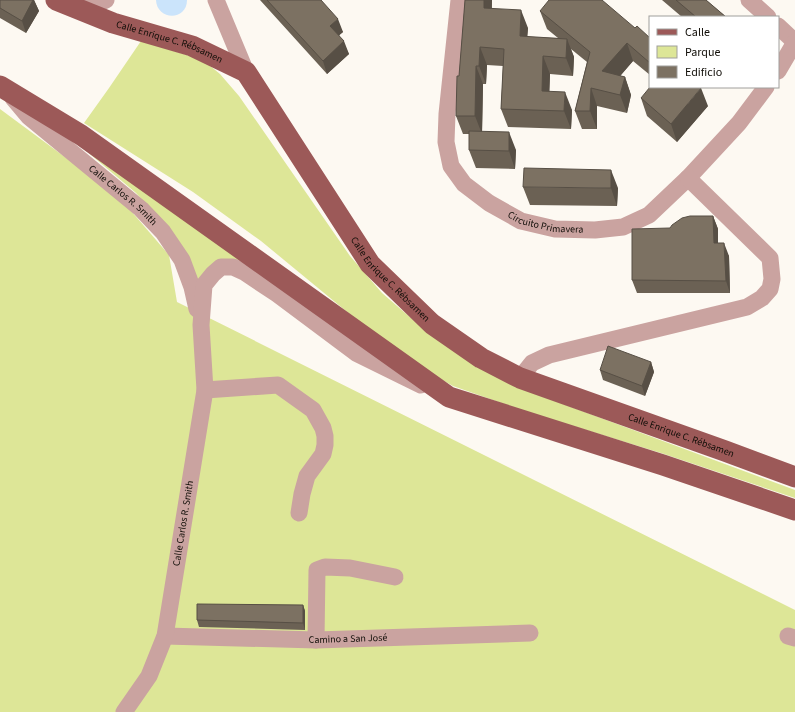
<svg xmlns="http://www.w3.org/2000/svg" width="795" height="712" viewBox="0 0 795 712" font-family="'Source Sans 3',sans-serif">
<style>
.green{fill:#dde697}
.water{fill:#cbe4fb}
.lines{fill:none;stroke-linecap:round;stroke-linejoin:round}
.minor{stroke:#caa3a0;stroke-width:17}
.major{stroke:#9c5958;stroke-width:21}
.wall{fill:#6b6154}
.shaded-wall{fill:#574f45}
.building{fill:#7c7162;stroke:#574f45}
.labels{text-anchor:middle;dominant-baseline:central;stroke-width:3.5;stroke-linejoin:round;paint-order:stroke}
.street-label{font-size:10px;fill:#110e08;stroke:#fff}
</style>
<rect width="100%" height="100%" fill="#fdf9f2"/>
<path class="green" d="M141 41 203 60 220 74 239 96 350 256 382 293 426 331 520 388 795 490V498L661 453 524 411 453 386 403 358 261 241 193 192 84 123 109 88Z
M0 109 119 197 169 255 177 302 795 610V712H0Z
M84 149 263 269 238 260 198 280 169 229 136 193Z"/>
<path class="water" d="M156 0H187C187 21 157 21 156 0Z"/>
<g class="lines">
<g class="minor">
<path d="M216 0 246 72"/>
<path id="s1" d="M459 0 447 114 446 142 451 166 464 184 489 203 521 221 555 229 595 230 623 227 649 215 688 178 739 123 766 87"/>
<path d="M749 0 768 17"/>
<path d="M71 4H97L106 0"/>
<path d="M778 26 795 42"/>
<path d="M778 71 795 42"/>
<path id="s2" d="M13 98 29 117 141 209 163 232 182 260 192 287 197 309"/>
<path d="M520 378 532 363 549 355 747 307 762 298 770 289 772 279 770 258 688 178"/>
<path d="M205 390 278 385 313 410 323 428 325 436V445L323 454 307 476 302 494 299 513"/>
<path id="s3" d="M165 636 316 640 530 633"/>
<path d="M788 636 795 638"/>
<path d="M316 640 317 570 325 567 350 568 395 577"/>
<path id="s4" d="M124 712 149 676 165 636 205 390 201 325 204 285 213 274 221 267H233L244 272 277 294 356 353 421 385"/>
</g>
<g class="major">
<path id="s5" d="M56 0 113 23 192 46 246 72 370 264 432 324 481 358 520 378 725 451 795 477"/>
<path d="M0 86 81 135 449 397 663 465 795 510"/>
</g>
</g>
<path class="wall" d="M0 0H34L39 11 26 33 0 18Z
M260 0H321L343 32 339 35 349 54 327 74Z
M465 0H492V8L528 28 527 37 558 38 547 29 540 11 635 28 650 38V75L633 61 620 76 625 77 631 95 627 113 597 106V129H582L575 111 587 62 571 49 574 57 573 76 550 74 549 91 572 110 571 129 508 127 501 109 503 66 487 65 486 84H483L482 132 516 150 515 169 476 168 469 150V134H463L456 116Z
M662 0H706L726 17H682Z
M641 98 708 106 677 142 647 116Z
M523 187 618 188 617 206 530 205Z
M713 216 718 229V243L729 256 730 293H637L632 280 670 228Z
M651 362 654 372 645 396 603 380 600 370Z
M303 605 305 611V630L199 627 197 620Z"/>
<path class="shaded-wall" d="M33 0H34L39 11 26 33 22 21Z
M484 0H492L490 26 484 8Z
M521 10 528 28 526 54 520 36Z
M338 19 343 32 335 39 330 26Z
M567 39 574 57 573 76 566 58Z
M344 41 349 54 327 74 323 61Z
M627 43 633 61 609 89 602 71Z
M480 47 487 65 486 84 479 66Z
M543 56 550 74 549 109 542 91Z
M476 66 483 84 482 134 475 116Z
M625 77 631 95 627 113 620 95Z
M591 88 597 106V129L590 111Z
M701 88 708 106 677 142 671 124Z
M565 92 572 110 571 129 564 111Z
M509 132 516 150 515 169 509 151Z
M611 170 618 188 617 206 611 188Z
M713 216 718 229V256L714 243Z
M724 243 729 256 730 293 726 281Z
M651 362 654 372 645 396 642 386Z
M303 605 305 611V630L303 623Z"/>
<path class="building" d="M0 0H33L22 21 0 8Z
M267 0H321L338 19 330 26 344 41 323 61Z
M465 0H484V8L521 10 520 36 567 39 566 58 543 56 542 91 565 92 564 111 501 109 504 49 480 47 479 66H476L475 116H456L457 76H459Z
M549 0H602L635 28 637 26 650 38V63L627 43 602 71 625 77 620 95 591 88 590 111H575L590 52 540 11Z
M676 0H706L726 17H696Z
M650 87H700L701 88 671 124 641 98Z
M469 131 509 132V151L469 150Z
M524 168 611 170V188L523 187Z
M690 216H713L714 243H724L726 281 632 280V229L670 228 672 225 682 218Z
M608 346 651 362 642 386 600 370Z
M197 604 303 605V623L197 620Z"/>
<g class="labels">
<g class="street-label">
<text stroke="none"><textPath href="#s5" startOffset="121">Calle Enrique C. Rébsamen</textPath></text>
<text stroke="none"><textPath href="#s2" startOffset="147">Calle Carlos R. Smith</textPath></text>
<text stroke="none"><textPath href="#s1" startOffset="282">Circuito Primavera</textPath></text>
<text stroke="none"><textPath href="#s5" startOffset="457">Calle Enrique C. Rébsamen</textPath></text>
<text stroke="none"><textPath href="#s5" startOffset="793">Calle Enrique C. Rébsamen</textPath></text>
<text stroke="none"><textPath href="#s4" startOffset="201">Calle Carlos R. Smith</textPath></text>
<text stroke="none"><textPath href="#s3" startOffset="183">Camino a San José</textPath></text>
</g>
</g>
<rect x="649" y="16" width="130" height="72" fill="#ffffff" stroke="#a09f9c"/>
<rect x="657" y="29" width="20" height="6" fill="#9c5958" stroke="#a09f9c"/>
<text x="685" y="36" font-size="12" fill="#110e08">Calle</text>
<rect x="657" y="46" width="20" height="12" fill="#dde697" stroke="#a09f9c"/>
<text x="685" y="56" font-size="12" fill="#110e08">Parque</text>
<rect x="657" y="66" width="20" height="12" fill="#7c7162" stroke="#a09f9c"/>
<text x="685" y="76" font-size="12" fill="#110e08">Edificio</text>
</svg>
